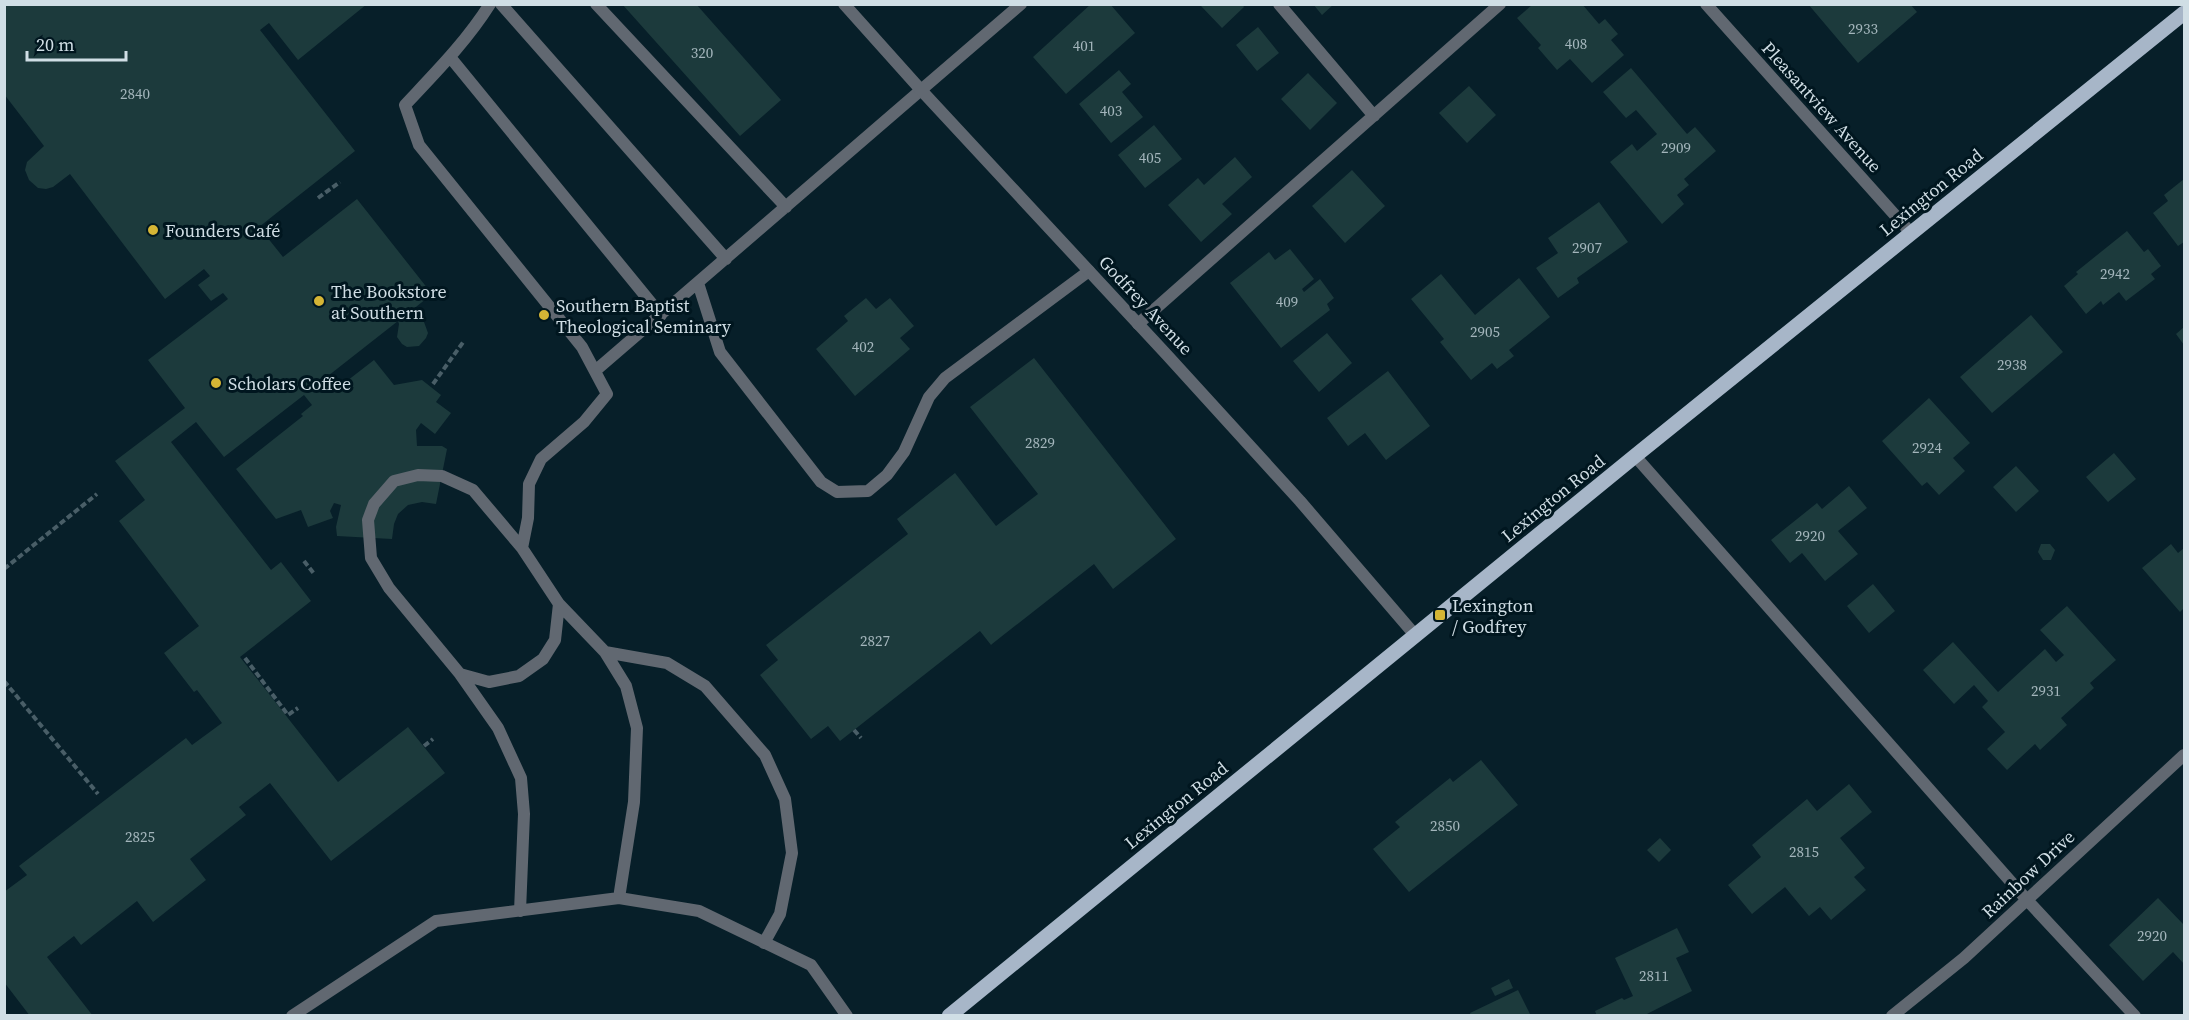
<svg xmlns="http://www.w3.org/2000/svg" width="2189" height="1020" viewBox="0 0 2189 1020" font-family="'Source Serif 4',serif">
<style>
.building{fill:#1c3a3c}
.lines{fill:none;stroke-linecap:round;stroke-linejoin:round}
.path{stroke:#495e67;stroke-width:4;stroke-dasharray:6 3;stroke-linecap:butt}
.service{stroke:#616871;stroke-width:12}
.minor{stroke:#616871;stroke-width:12}
.primary{stroke:#a7b6c8;stroke-width:15}
.poi-dot{fill:#d5b535;stroke:#00161f;stroke-width:2}
.labels{text-anchor:middle;dominant-baseline:central;stroke-width:6;stroke-linejoin:round;paint-order:stroke}
.number-label{font-size:15px;fill:#a3b5bb}
.street-label{font-size:18px;fill:#d0dee5;stroke:#00161f}
.poi-label{font-size:18px;fill:#d0dee5;stroke:#00161f;text-anchor:start}
</style>
<rect width="100%" height="100%" fill="#071f29"/>
<path class="building" d="M4 4H367L298 60 269 23 260 30 355 151 259 227 283 257 357 199 432 294 406 315 408 317H416L424 322 428 333 426 338 419 346 407 347 402 344 397 337 399 324 398 321 319 383 327 393 341 382 343 384 374 360 394 385 422 380 441 395 436 402 451 413 435 434 421 423 416 430 417 446H442L447 449 436 504 422 502 408 505 398 514 394 524 392 539 337 536 336 527 341 505 334 503 330 511 333 518 308 527 301 510 276 519 236 469 303 416 301 414 312 405 304 395 224 457 196 422 171 442 271 570 281 562 311 601 240 657 338 782 408 727 445 773 331 861 270 783 239 807 246 815 190 859 206 880 153 922 137 901 81 945 74 936 47 957 93 1016H30L4 982V892L27 875 19 866 186 738 192 745 222 723 197 690 194 692 164 653 199 626 119 521 145 500 115 461 185 408 148 360 228 299 223 293 211 301 198 285 210 276 204 269 165 299 70 174 53 187 46 189 38 188 29 180 25 170 27 162 44 146 4 94Z
M622 4H696L781 100 740 136Z
M1091 4H1110L1135 33 1066 94 1033 57Z
M1203 4H1242L1244 7 1222 28 1201 6Z
M1313 4H1334L1322 15Z
M1533 4H1582L1599 24 1605 19 1618 34 1611 40 1624 55 1592 83 1570 59 1557 70 1538 48 1541 45 1517 18Z
M1808 4H1910L1917 12 1858 63Z
M1258 27 1279 53 1257 71 1236 45Z
M1631 68 1687 134 1695 127 1716 151 1684 179 1689 185 1677 195 1684 204 1662 224 1610 162 1632 144 1637 151 1657 134 1636 110 1626 118 1603 92Z
M1119 70 1131 84 1122 92 1143 117 1111 143 1079 104Z
M1308 73 1337 103 1310 130 1281 99Z
M1469 86 1496 115 1467 143 1439 113Z
M1154 125 1182 159 1145 188 1118 155Z
M1235 157 1252 177 1222 204 1232 214 1201 242 1168 205 1198 178 1204 185Z
M1352 170 1385 206 1345 243 1312 206Z
M2184 179V242L2178 246 2153 213 2168 201 2164 195Z
M1599 202 1628 242 1577 278 1579 283 1558 298 1536 268 1558 253 1548 238Z
M2127 231 2144 252 2148 249 2161 266 2151 274 2155 279 2126 301 2119 292 2103 305 2101 301 2086 314 2064 286 2078 274 2076 272Z
M1290 249 1314 279 1302 289 1304 292 1320 279 1334 298 1327 304 1330 310 1281 348 1230 283 1269 252 1275 260Z
M1441 274 1475 315 1519 278 1550 317 1509 350 1514 356 1497 369 1492 363 1471 380 1440 342 1444 339 1411 299Z
M866 298 876 309 890 298 914 326 900 338 910 349 855 396 816 349 848 321 844 316Z
M2031 315 2063 352 1992 413 1960 377Z
M2184 327V345L2176 334Z
M1327 333 1352 363 1319 392 1293 361Z
M1034 358 1176 539 1113 589 1094 564 992 644 991 645 980 631 840 741 828 726 811 739 760 675 778 660 766 645 908 534 897 519 955 473 996 526 1038 494 970 407Z
M1388 371 1430 426 1386 460 1365 433 1348 446 1327 418Z
M1929 398 1970 443 1953 458 1965 471 1939 495 1927 482 1922 486 1882 441Z
M2114 453 2136 479 2108 502 2086 477Z
M2016 466 2039 491 2016 512 1993 487Z
M1849 486 1867 508 1838 531 1858 554 1825 581 1802 553 1790 563 1771 540 1817 503 1822 509Z
M2041 544H2050L2055 550 2051 560H2043L2038 552Z
M2171 544 2178 553 2184 548V608L2180 612 2142 568Z
M1873 584 1895 611 1869 633 1847 606Z
M2067 606 2116 660 2090 683 2094 688 2061 718 2067 725 2040 750 2035 744 2007 770 1987 749 2005 732 1982 707 1988 701 1974 685 1954 704 1923 670 1953 642 1998 692 2045 649 2056 662 2064 655 2040 630Z
M1481 760 1518 805 1409 892 1373 849 1400 827 1395 822 1450 778 1453 782Z
M1849 784 1872 812 1840 838 1865 868 1854 877 1866 890 1831 920 1820 907 1809 916 1785 887 1752 914 1728 885 1761 857 1752 845 1807 799 1817 811Z
M1660 838 1671 850 1659 862 1647 850Z
M2158 898 2184 925V964L2173 952 2143 981 2109 945Z
M1677 928 1689 952 1676 958 1692 991 1643 1016H1597L1595 1011 1622 998 1624 1000 1633 996 1615 958Z
M1509 979 1513 988 1495 996 1491 988Z
M1518 990 1531 1016H1471L1470 1013Z"/>
<g class="lines">
<path class="path" d="M318 198 340 182
M433 384 464 341
M304 561 315 575
M4 569 97 494
M245 658 288 715 298 708
M4 681 98 794
M854 730 861 738
M424 746 433 739"/>
<path class="service" d="M490 4C466 42 435 73 405 105L419 145 582 347 607 394 584 422 541 459 529 484 528 518 522 548
M501 4 726 259
M596 4 786 207
M1279 4 1374 116
M450 57 661 315
M698 283 720 352 821 482 837 492 868 491 887 475 904 452 929 397 945 378 1089 271
M1138 324 1500 4
M595 371 921 90
M1635 456 2027 900
M605 652 667 663 705 686 765 755 785 799 792 853 780 914 764 943
M460 674 489 682 519 676 543 659 555 640 559 604
M520 911 524 814 521 778 498 728 460 674 389 588 371 558 368 520 374 504 394 481 418 475 442 476 473 490 522 548 559 604 605 652 626 686 637 728 634 802 619 898
M292 1016 436 921 619 898 699 911 811 965 847 1016"/>
<path class="minor" d="M844 4 921 90 1167 355 1300 501 1415 635
M1706 4 1911 233
M921 90 1021 4
M2027 900 2135 1016
M1892 1016 1964 958 2184 755"/>
<path class="primary" d="M949 1016 1635 456 2184 13"/>
</g>
<g class="poi-dot">
<circle cx="153" cy="230" r="6"/>
<circle cx="319" cy="301" r="6"/>
<circle cx="544" cy="315" r="6"/>
<circle cx="216" cy="383" r="6"/>
<rect x="1434" y="609" width="12" height="12" rx="3"/>
</g>
<g class="labels">
<g class="number-label">
<text x="1863" y="28">2933</text>
<text x="1576" y="43">408</text>
<text x="1084" y="45">401</text>
<text x="702" y="52">320</text>
<text x="135" y="93">2840</text>
<text x="1111" y="110">403</text>
<text x="1676" y="147">2909</text>
<text x="1150" y="157">405</text>
<text x="1587" y="247">2907</text>
<text x="2115" y="273">2942</text>
<text x="1287" y="301">409</text>
<text x="1485" y="331">2905</text>
<text x="863" y="346">402</text>
<text x="2012" y="364">2938</text>
<text x="1040" y="442">2829</text>
<text x="1927" y="447">2924</text>
<text x="1810" y="535">2920</text>
<text x="875" y="640">2827</text>
<text x="2046" y="690">2931</text>
<text x="1445" y="825">2850</text>
<text x="140" y="836">2825</text>
<text x="1804" y="851">2815</text>
<text x="2152" y="935">2920</text>
<text x="1654" y="975">2811</text>
</g>
<g class="street-label">
<text transform="translate(1822 107) rotate(48)">Pleasantview Avenue</text>
<text transform="translate(1931 192) rotate(-39)">Lexington Road</text>
<text transform="translate(1146 305) rotate(47)">Godfrey Avenue</text>
<text transform="translate(1553 498) rotate(-39)">Lexington Road</text>
<text transform="translate(1176 805) rotate(-39)">Lexington Road</text>
<text transform="translate(2028 874) rotate(-43)">Rainbow Drive</text>
</g>
<g class="poi-label">
<text x="165" y="230">Founders Café</text>
<text x="331" y="291">The Bookstore<tspan x="331" dy="21">at Southern</tspan></text>
<text x="556" y="305">Southern Baptist<tspan x="556" dy="21">Theological Seminary</tspan></text>
<text x="228" y="383">Scholars Coffee</text>
<text x="1452" y="605">Lexington<tspan x="1452" dy="21">/ Godfrey</tspan></text>
</g>
</g>
<rect width="2189" height="1020" fill="none" stroke="#d0dee5" stroke-width="12"/>
<path d="M27 51v9h99v-9" fill="none" stroke="#d0dee5" stroke-width="3"/>
<text x="36" y="51" font-size="18" fill="#d0dee5" stroke="#00161f" stroke-width="4.5" paint-order="stroke">20 m</text>
</svg>
